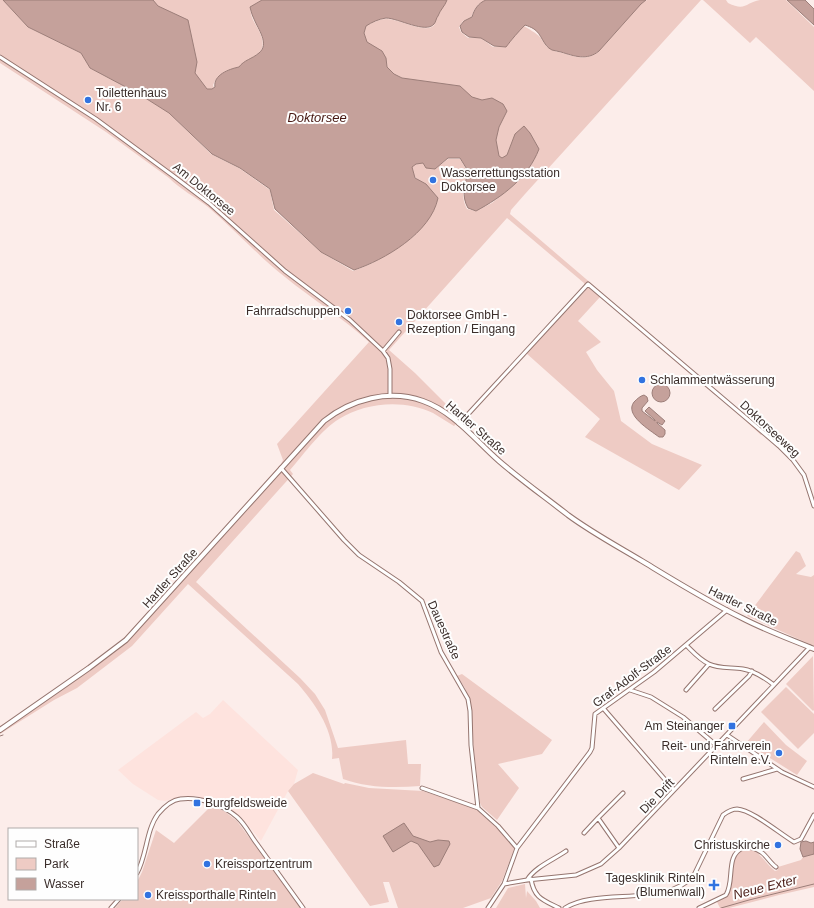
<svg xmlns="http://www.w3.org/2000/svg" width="814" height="908" viewBox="0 0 814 908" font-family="Helvetica,sans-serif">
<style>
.built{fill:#fee3de}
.green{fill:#eecbc4}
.water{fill:#c5a19b;stroke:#9c7e79}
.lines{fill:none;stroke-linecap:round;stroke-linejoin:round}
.stream{stroke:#9c7e79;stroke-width:1}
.street-casing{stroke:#95756f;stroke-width:5}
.secondary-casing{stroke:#95756f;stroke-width:6}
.street{stroke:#fff;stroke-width:3}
.secondary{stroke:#fff;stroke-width:4}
.poi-dot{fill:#3173e0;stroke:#fefefe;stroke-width:1.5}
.labels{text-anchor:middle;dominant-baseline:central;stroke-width:4;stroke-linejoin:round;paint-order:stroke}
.poi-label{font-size:12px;fill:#3b2e2b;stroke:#fefefe;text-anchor:start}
.street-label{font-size:12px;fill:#3b2e2b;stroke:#fefefe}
.water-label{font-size:13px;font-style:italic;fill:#471812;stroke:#fefefe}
</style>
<rect width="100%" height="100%" fill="#fcedea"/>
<path class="built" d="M223 700 298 770 294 784 288 791 261 841 241 817 226 806 196 796H183L165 801 158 800 133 784 118 770 196 712 203 718 210 714Z"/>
<path class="green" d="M0 0H3L28 27 81 53 90 68 139 94 169 113 211 154 239 168 270 190 274 210 321 252 353 271C376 263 396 250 415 235L423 183C416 179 413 176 412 167 415 164 418 161 423 163L426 168 435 169 448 159H460L468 172C464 184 460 197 467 209L476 211 492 203 513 186 533 162 507 157 503 160 498 157 482 101 402 78 393 74 367 43 364 34 365 26C372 23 379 19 386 19 398 18 426 35 434 25 435 22 436 18 437 16 440 10 444 5 447 0H486C477 4 474 9 471 18L463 21 459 27 461 32 468 38H481L493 47H505L517 33 524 26C529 29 536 33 540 37 543 41 545 46 550 49 553 51 556 51 559 52 573 56 585 62 598 52L640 4 647 0H701L525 194 511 210 510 214 765 432 761 435 748 423 745 419 720 397 715 395 600 297 578 321 601 342 586 352 597 370 614 391 621 421 652 444 702 465 679 490 585 437 600 419 526 353 585 291 584 283 507 218 389 350 415 373 461 419 454 426C447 422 440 417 433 413 405 399 365 402 339 419 322 429 304 454 290 470L293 474 196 582 300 678 315 694 325 710 338 748 406 740 408 764H421L420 786C395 788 367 788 343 779L339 758 332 759C335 731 315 704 298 684L188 584 132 646 77 688 54 700 0 734V726L53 694 120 642 169 589 281 464 283 460 277 444 369 342C343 318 312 299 285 277 257 255 234 229 208 207 195 197 180 189 169 178L106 132 0 63Z
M152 0H262L250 8C251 12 251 16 253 20 258 29 269 44 258 54 252 59 244 61 238 68 227 69 217 75 213 85L214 88 211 90 207 89 194 74 157 6Z
M703 0H726L728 3C746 12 746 2 760 0 769 0 777 0 786 0L814 27V91L756 37 750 43Z
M796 551 800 553 806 566 796 574 811 577 814 575V646L747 616Z
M813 656 814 710 813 711 786 684Z
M462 674 552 740 542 754 498 764 519 788 497 820 482 807 480 803 472 733V711L465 688 457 676Z
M786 687 814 714V733L798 749 761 712Z
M764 722 786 745 807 761 797 775 746 743Z
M313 773 344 784 345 783 369 788 423 791 476 809 501 832 513 845 514 849 502 881 491 898 463 908H398L389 882H383L389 902 370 906 288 791 294 784Z
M211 806 224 811 237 821 301 908H115L123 899H137V882L142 872 156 830 174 843Z
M806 841 811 843 814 842V887L779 895 729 908H720L716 900 726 895C729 883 732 839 752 849 761 854 767 865 775 871L778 870V867L801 860 803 857 800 849 801 842Z
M525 884 526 898 527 891 536 901 540 908H496L508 888Z"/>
<path class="water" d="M3 0H153L158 6 188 20 197 62 195 73 207 89H212L215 87C213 75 229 69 239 67 244 60 252 59 259 53 270 44 258 29 254 19 252 15 251 11 250 7L262 0H447C445 6 440 10 438 16 436 18 436 22 434 24 426 34 398 18 386 18 379 19 372 22 366 26L364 33 367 42 382 51 386 58 387 67 394 74 402 78 460 86 472 97 482 100 492 98 503 104 507 111 499 127 496 140 499 156 502 158 507 155 515 134 524 126 530 133 539 149C528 178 502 197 476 211L468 208C461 196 465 184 468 171L460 158H448L435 169 426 168 423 163 416 164 412 167 415 178 426 184 438 198C431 233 384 260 354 270L321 252 275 209 270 189 240 168 212 154 169 113 139 94 90 68 81 53 28 27Z
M486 0H646L641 4 599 51C587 61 574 56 561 52 558 51 555 51 552 50 543 46 542 34 534 29 531 27 528 26 525 25 518 32 512 39 506 47L494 46 481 38 469 37 462 32 460 26 464 21 472 17C474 10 478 3 486 0Z
M787 0H805L814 9V25Z
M652 393a9 9 0 1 1 18 0a9 9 0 1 1-18 0Z
M644 395 647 397 648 401 642 408V411L655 421V420L645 411 649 407 665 421 662 425 657 422V423L665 430V434L663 437H659C650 430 624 415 634 402 637 399 640 396 644 395Z
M404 823 413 836 430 842 438 840 449 841 450 844 439 865 434 867 418 844 411 841 393 852 383 836Z
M806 841 811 843 814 842V854L803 857 800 849 801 842Z"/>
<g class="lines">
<path class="stream" d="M0 736 3 735
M721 908 749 900 814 884"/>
<defs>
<path id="street" d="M0 57 96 119 176 178 209 203 285 271 350 320 383 351 388 358 390 369V396
M383 351 399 332
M459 424 588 284 779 446 793 460 804 475 814 506
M281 468 344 540 359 555 399 582 422 601 441 652 468 699 470 711 471 745 478 808 498 826 517 848 504 884 488 908
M687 646C693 652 700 660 709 664 719 669 732 667 743 669 755 671 765 678 774 685
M630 690 651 697 683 717 717 746
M686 690 709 664
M603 708 674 790
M715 709 749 676 752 671
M727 735 782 772 814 787
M743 779 777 769
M422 788 478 808
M584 833 598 818
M517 848 590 752 592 748 595 714 654 672 727 610
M619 848 598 818 623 793
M137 873C147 855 146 830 158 814 164 807 171 800 180 799 199 796 223 805 237 817 246 825 250 835 257 844 272 865 288 887 303 908
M531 879C534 898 543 900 559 908
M527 880C535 867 553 860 566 851
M504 884 527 880 576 875 601 864 619 848 810 647
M111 908 119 899
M565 908C598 887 667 908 694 875L723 815C727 812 731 809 737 809 752 810 779 833 794 842L801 839 814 815
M699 908 726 895C735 881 725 855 743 848 749 846 756 849 761 852 767 856 770 863 776 867"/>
<path id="secondary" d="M0 730 89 668 126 640 324 421C352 399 389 389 423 401 454 412 475 440 499 461 521 480 545 497 568 515 591 532 617 546 642 561 675 581 707 601 742 618 765 630 790 639 814 649"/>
</defs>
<use href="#street" class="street-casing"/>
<use href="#secondary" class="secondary-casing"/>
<use href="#street" class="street"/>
<use href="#secondary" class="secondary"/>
</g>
<g class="poi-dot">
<circle cx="88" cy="100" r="4"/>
<circle cx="433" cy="180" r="4"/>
<circle cx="348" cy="311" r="4"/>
<circle cx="399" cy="322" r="4"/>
<circle cx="642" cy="380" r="4"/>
<rect x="728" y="722" width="8" height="8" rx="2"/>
<circle cx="779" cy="753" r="4"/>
<rect x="193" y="799" width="8" height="8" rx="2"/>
<circle cx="778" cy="845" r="4"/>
<circle cx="207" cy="864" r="4"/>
<path d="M712 879h4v4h4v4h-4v4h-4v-4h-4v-4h4z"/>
<circle cx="148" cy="895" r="4"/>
</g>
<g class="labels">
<g class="poi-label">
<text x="96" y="93">Toilettenhaus<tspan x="96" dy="14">Nr. 6</tspan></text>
<text x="441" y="173">Wasserrettungsstation<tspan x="441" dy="14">Doktorsee</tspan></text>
<text x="340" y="311" text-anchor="end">Fahrradschuppen</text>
<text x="407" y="315">Doktorsee GmbH -<tspan x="407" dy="14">Rezeption / Eingang</tspan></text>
<text x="650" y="380">Schlammentwässerung</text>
<text x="724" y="726" text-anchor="end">Am Steinanger</text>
<text x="771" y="746" text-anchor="end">Reit- und Fahrverein<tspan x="771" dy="14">Rinteln e.V.</tspan></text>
<text x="205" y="803">Burgfeldsweide</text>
<text x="770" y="845" text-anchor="end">Christuskirche</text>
<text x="215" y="864">Kreissportzentrum</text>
<text x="705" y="878" text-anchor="end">Tagesklinik Rinteln<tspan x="705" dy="14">(Blumenwall)</tspan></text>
<text x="156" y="895">Kreissporthalle Rinteln</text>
</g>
<g class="street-label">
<text transform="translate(204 189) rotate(39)">Am Doktorsee</text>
<text transform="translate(476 428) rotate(41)">Hartler Straße</text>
<text transform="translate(770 429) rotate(43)">Doktorseeweg</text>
<text transform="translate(170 578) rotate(-48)">Hartler Straße</text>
<text transform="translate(743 606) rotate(26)">Hartler Straße</text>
<text transform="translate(444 630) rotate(66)">Dauestraße</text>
<text transform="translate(632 676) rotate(-37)">Graf-Adolf-Straße</text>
<text transform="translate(657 796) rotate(-46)">Die Drift</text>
</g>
<g class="water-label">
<text x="317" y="117">Doktorsee</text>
<text transform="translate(765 887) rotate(-14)">Neue Exter</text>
</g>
</g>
<rect x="8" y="828" width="130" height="72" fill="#fefefe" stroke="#b0abaa"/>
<rect x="16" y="841" width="20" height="6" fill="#ffffff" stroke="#b0abaa"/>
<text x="44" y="848" font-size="12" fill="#3b2e2b">Straße</text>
<rect x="16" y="858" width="20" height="12" fill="#eecbc4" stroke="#b0abaa"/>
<text x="44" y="868" font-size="12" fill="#3b2e2b">Park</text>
<rect x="16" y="878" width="20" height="12" fill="#c5a19b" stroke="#b0abaa"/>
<text x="44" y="888" font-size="12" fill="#3b2e2b">Wasser</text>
</svg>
